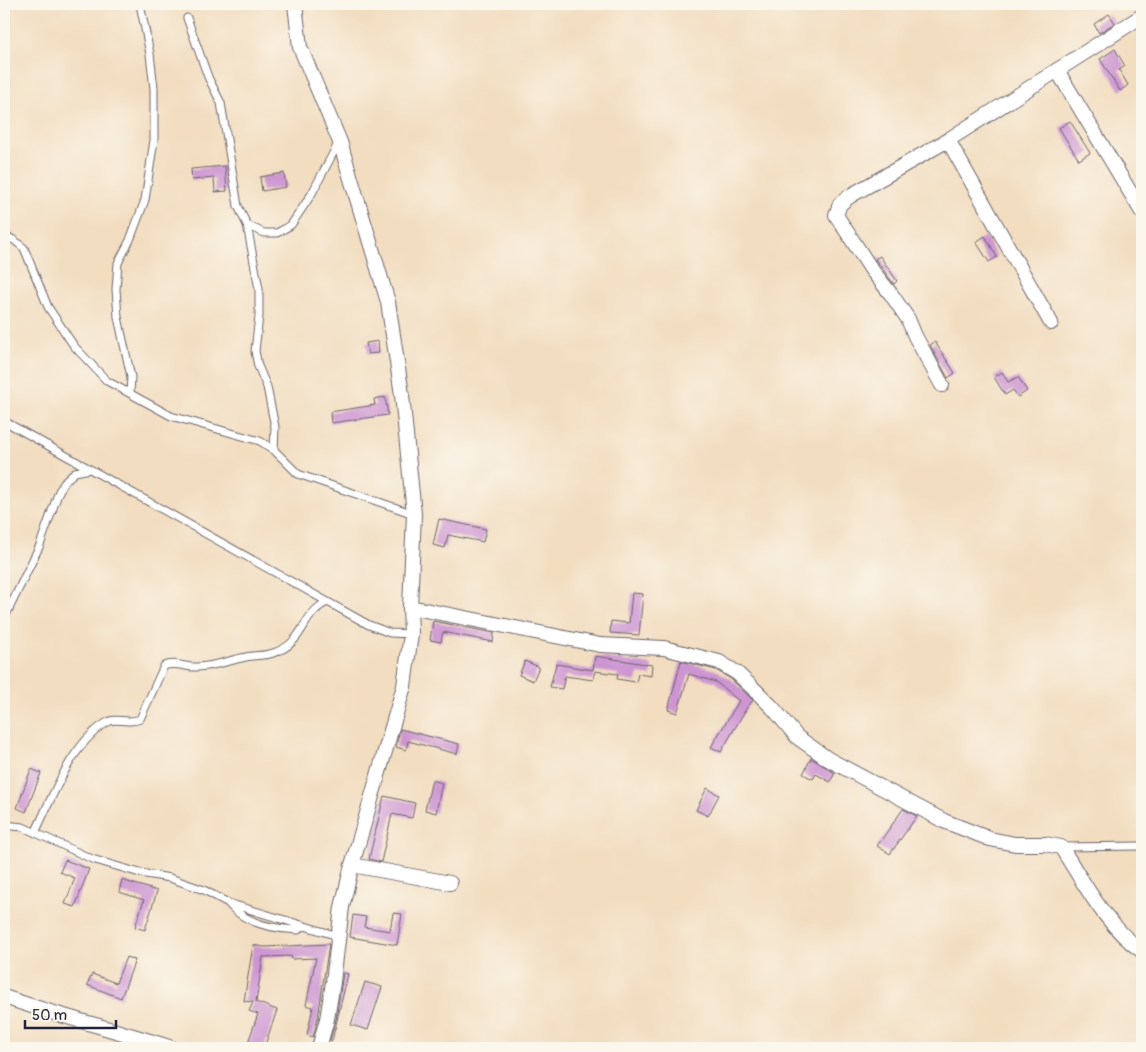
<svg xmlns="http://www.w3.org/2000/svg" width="1146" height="1052" viewBox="0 0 1146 1052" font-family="Pangolin,sans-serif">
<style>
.building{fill:#cd95d2}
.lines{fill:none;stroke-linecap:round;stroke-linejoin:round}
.service-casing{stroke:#6b636a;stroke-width:9}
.minor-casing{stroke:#6b636a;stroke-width:16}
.service{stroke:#fff;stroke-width:7}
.minor{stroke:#fff;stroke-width:14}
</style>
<rect width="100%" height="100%" fill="#fbf7ec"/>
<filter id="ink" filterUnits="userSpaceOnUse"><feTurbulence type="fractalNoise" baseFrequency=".02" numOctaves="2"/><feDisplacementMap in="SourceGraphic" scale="10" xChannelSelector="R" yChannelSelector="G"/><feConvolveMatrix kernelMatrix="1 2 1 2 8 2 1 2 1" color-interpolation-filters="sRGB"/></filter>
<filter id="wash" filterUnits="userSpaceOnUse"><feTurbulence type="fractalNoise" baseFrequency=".0096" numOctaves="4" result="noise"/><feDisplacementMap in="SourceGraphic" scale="20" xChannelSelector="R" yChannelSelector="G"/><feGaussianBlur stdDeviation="1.12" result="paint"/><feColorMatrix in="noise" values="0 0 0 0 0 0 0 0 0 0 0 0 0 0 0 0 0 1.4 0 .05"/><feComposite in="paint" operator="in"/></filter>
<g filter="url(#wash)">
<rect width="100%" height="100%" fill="#f2ddc0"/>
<g id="blocks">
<path class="building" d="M1109 14 1115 23 1099 33 1094 24Z
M1115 49 1125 66 1119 70 1128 85 1120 91 1100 59Z
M1070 121 1090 153 1079 160 1059 128Z
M225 166 227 191 215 192 214 178 192 180 191 169Z
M284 173 286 187 262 191 260 177Z
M985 236 997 257 989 262 976 242Z
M880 256 897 281 894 284 875 259Z
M378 341 379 353 368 354 366 343Z
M935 342 955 373 948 378 930 345Z
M1002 372 1008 382 1018 377 1027 391 1018 397 1013 390 1005 395 994 377Z
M385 397 388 415 331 423 330 412 375 405 374 399Z
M439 519 486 529 483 542 448 535 445 548 433 545Z
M632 593 643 594 639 635 610 633 611 621 629 623Z
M433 621 494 633 493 642 443 632 441 642 430 640Z
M595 656 652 665 651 676 638 674 636 682 617 679 618 674 595 671 593 680 565 676 562 689 550 687 556 664 593 670Z
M525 661 539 667 533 681 519 675Z
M681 661 716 670 731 679 753 700 746 709 721 752 711 747 739 701 716 682 689 674 677 713 668 710Z
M400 729 459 744 457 754 408 741 406 750 396 747Z
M811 758 835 773 830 782 816 774 813 779 803 774Z
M31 769 41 773 26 812 17 808Z
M432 780 442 783 436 813 425 810Z
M707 788 719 795 708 816 696 810Z
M384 796 415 803 412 818 392 814 381 862 369 859Z
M903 809 917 816 890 854 877 846Z
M65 860 89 869 75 907 65 904 75 878 60 872Z
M122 880 157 891 145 930 135 927 144 900 119 892Z
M393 913 402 914 397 945 350 937 353 915 366 917 364 927 390 931Z
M329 944 318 1017 313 1037 307 1035 313 1007 306 1005 316 958 292 959 291 956 263 957 256 1002 277 1010 264 1048H246L258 1014 249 1011 253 1002 244 1001 253 945 264 947Z
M126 957 135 960 121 998 87 985 92 974 116 983Z
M343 973 348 974 332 1041 330 1040 336 1020Z
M365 982 382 987 368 1030 351 1025Z"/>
</g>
</g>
<g filter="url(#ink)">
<use href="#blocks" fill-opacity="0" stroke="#6b636a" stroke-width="1"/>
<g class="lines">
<defs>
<path id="service" d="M187 18 208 77 221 103 238 206 247 225 264 233H277L291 225 311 195 339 142
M247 225 259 289V316L255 351 258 366 267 387 275 427 274 450
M4 236 14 240 24 248 48 307 74 346 107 381 171 416 260 441 274 450 298 474 414 514
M130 393 131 377 118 317 116 289 118 263 130 240 145 200 154 140V88L150 54 140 4
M4 421 369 625 390 633 411 634
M4 619 40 545 59 491 67 479 75 472 90 469
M4 825 23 827 92 859 140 873 170 878 204 890 228 903 338 936
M35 833C52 798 73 739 110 721 117 718 129 724 140 719L164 666C176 661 185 668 197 667 214 667 230 660 246 657 255 655 265 656 273 653 306 643 300 615 327 602
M1062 847 1142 846
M228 903C244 923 274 929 298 930L303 925"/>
<path id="minor" d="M295 4 300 47 340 142 388 302 402 395 414 514 410 607 411 634 404 686 352 865 342 907 333 982 327 1019 319 1048
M1057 70 1142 212
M948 140 1051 323
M942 385 915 336 908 319 891 294 871 269 836 215 840 204 850 196 948 140 1142 16
M410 607 600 645 664 648 719 662 737 673 755 690 773 708 797 737 828 759 944 821 990 839 1015 844H1045L1061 847C1084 883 1106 926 1142 951
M352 865 450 883
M4 997C59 1016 116 1030 172 1048"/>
</defs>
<use href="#service" class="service-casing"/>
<use href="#minor" class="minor-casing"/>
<use href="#service" class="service"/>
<use href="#minor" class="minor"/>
</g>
</g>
<rect width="1146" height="1052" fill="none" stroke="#fbf7ec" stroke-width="20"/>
<path d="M25 1020v8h91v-8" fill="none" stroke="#22223b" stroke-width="2.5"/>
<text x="32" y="1020" font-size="15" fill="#22223b" stroke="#fbf7ec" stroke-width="4" paint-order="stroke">50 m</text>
</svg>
